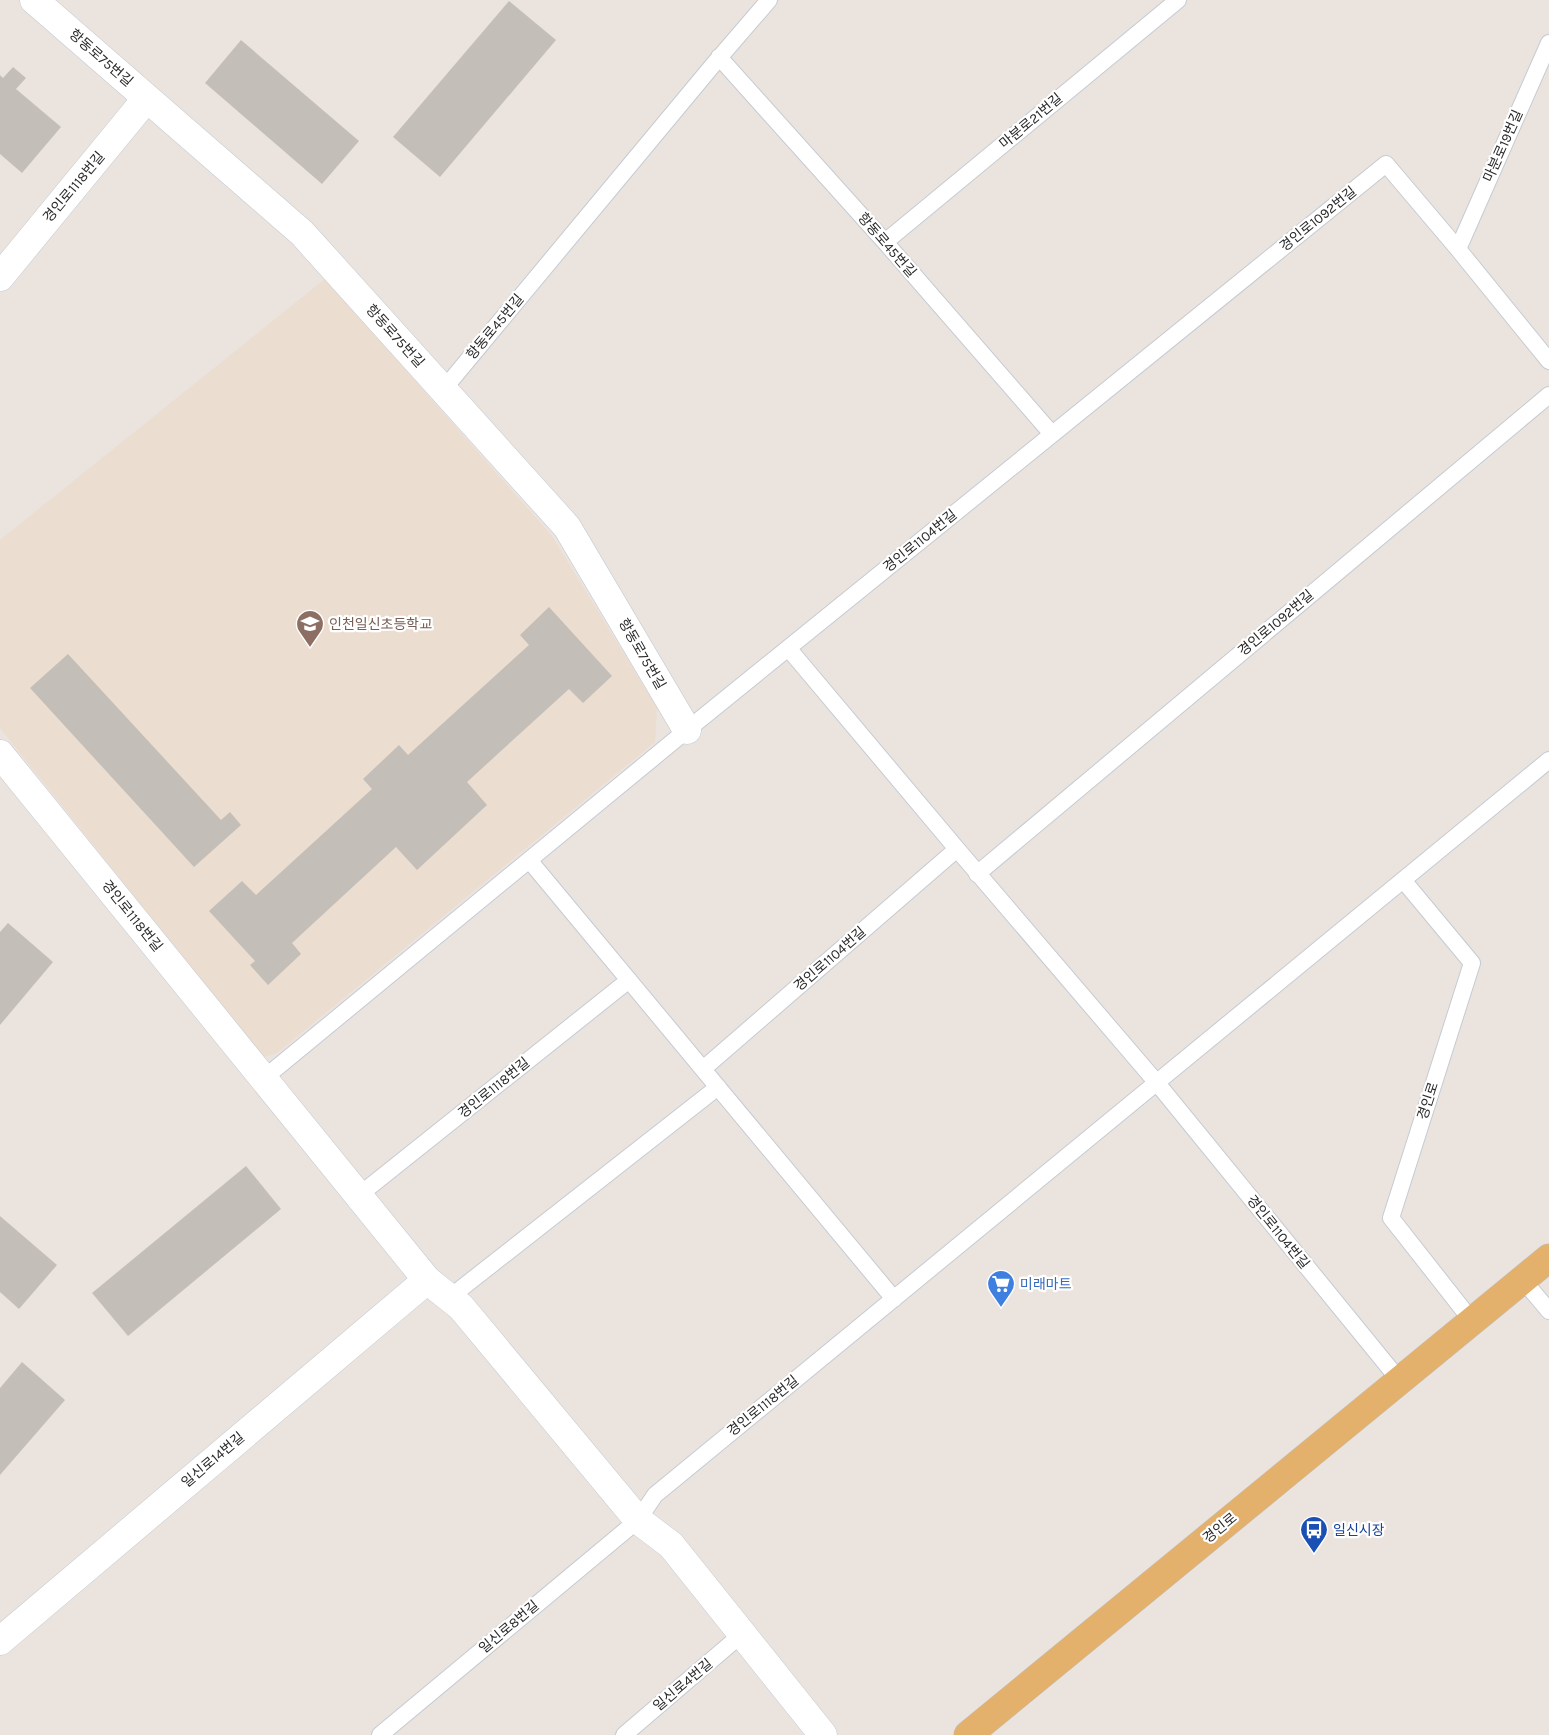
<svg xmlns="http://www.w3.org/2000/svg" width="1549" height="1735" viewBox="0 0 1549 1735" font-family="Karla,'Noto Sans KR',sans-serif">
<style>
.education{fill:#ebddcf}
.building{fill:#c4beb9}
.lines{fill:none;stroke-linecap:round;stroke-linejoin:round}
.lane-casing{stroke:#c5cbd3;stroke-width:18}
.street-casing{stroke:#c5cbd3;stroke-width:29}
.secondary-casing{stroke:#c5cbd3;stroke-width:29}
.primary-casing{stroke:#c3c3c3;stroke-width:29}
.lane{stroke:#fff;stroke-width:16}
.street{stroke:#fff;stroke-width:28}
.secondary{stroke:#fff;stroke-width:28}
.primary{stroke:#e3b16b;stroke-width:28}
.labels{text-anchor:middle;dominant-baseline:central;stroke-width:4.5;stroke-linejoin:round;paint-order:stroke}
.street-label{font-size:14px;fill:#2a2a2a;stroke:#fff}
.education-label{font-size:14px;fill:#785e54;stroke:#fff;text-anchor:start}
.shop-label{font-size:14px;fill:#366cbe;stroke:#fff;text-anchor:start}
.transit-label{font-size:14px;fill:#164399;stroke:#fff;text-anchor:start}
</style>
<rect width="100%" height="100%" fill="#ebe3de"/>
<path class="education" d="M325 279 552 536 657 708 655 742 277 1053 263 1057 0 728V540Z"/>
<path class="building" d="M509 1 556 40 440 177 393 137Z
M241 40 359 141 322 184 205 83Z
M13 67 26 78 16 89 61 127 22 173 0 154V75L3 78Z
M549 607 612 676 583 703 569 689 467 782 487 805 417 870 396 847 292 943 301 954 268 985 250 965 255 961 209 911 242 881 256 895 372 789 363 779 399 745 408 755 529 645 520 635Z
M68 654 221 820 230 812 241 825 194 867 30 688Z
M8 923 53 962 0 1025V932Z
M246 1166 281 1209 128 1336 92 1293Z
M0 1216 57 1265 19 1309 0 1292Z
M22 1362 65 1400 0 1475V1388Z"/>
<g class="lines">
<defs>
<path id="lane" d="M719 57 885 242 1052 434
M885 242 1178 0
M1458 249 1549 43
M443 390 713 65 769 0
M788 648 957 849 1157 1083 1400 1381
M529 860 894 1299
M977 874 1549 395
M1403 880 1472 963 1391 1218 1472 1321
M703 1069 957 849
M263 1079 687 730 1386 164 1458 249 1549 361
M358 1196 629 980
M1523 1280 1549 1311
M449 1298 718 1087
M380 1735 638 1520 655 1495 1549 760
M624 1735 742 1634"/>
<path id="street" d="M34 0 302 233 567 527 687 730
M0 277 147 98
M0 754 427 1280 461 1307 638 1520 671 1545 823 1735"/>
<path id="secondary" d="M0 1641 427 1280"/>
<path id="primary" d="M968 1735 1549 1258"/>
</defs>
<use href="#lane" class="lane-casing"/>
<use href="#street" class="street-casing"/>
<use href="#secondary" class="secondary-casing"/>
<use href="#primary" class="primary-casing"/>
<use href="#lane" class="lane"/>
<use href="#street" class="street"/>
<use href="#secondary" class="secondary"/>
<use href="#primary" class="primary"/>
</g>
<defs>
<symbol id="school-pin" viewBox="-11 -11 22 30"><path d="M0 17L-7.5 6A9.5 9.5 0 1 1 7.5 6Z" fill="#8d6e63" stroke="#fff"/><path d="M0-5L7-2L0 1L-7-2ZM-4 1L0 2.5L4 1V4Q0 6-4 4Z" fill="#fff"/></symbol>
<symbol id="supermarket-pin" viewBox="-11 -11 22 30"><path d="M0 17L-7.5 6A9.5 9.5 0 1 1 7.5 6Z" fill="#3f7fe0" stroke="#fff"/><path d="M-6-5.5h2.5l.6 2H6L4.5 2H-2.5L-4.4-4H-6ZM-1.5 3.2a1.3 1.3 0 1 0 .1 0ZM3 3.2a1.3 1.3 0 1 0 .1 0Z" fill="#fff"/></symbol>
<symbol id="bus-pin" viewBox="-11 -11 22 30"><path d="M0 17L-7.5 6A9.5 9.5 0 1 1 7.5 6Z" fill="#1a4fb4" stroke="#fff"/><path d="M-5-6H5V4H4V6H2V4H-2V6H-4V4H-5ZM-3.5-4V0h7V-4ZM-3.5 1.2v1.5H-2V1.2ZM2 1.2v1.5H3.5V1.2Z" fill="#fff"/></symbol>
</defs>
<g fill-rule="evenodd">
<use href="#school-pin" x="294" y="608" width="32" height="43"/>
<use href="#supermarket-pin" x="985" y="1268" width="32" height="43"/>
<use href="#bus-pin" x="1298" y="1514" width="32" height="43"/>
</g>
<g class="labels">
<g class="street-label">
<text transform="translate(101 58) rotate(41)">항동로75번길</text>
<text transform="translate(1031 121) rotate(-40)">마분로21번길</text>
<text transform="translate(1503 146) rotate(-66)">마분로19번길</text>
<text transform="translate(74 187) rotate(-50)">경인로1118번길</text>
<text transform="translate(1318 219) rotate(-39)">경인로1092번길</text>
<text transform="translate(887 245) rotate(49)">항동로45번길</text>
<text transform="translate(495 327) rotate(-50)">항동로45번길</text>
<text transform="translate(395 336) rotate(48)">항동로75번길</text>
<text transform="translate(920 541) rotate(-39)">경인로1104번길</text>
<text transform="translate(1276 623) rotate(-40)">경인로1092번길</text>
<text transform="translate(642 654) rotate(60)">항동로75번길</text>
<text transform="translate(132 916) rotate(51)">경인로1118번길</text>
<text transform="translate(830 959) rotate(-41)">경인로1104번길</text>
<text transform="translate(494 1088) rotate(-39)">경인로1118번길</text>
<text transform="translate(1428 1101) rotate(-72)">경인로</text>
<text transform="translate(1278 1232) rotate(51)">경인로1104번길</text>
<text transform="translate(763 1406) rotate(-39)">경인로1118번길</text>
<text transform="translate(213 1460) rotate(-40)">일신로14번길</text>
<text transform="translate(1220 1528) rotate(-39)">경인로</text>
<text transform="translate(509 1627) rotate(-40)">일신로8번길</text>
<text transform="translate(683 1685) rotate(-40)">일신로4번길</text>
</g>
<g class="education-label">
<text x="329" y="624">인천일신초등학교</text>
</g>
<g class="shop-label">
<text x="1020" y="1284">미래마트</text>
</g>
<g class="transit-label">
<text x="1333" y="1530">일신시장</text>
</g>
</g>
</svg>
